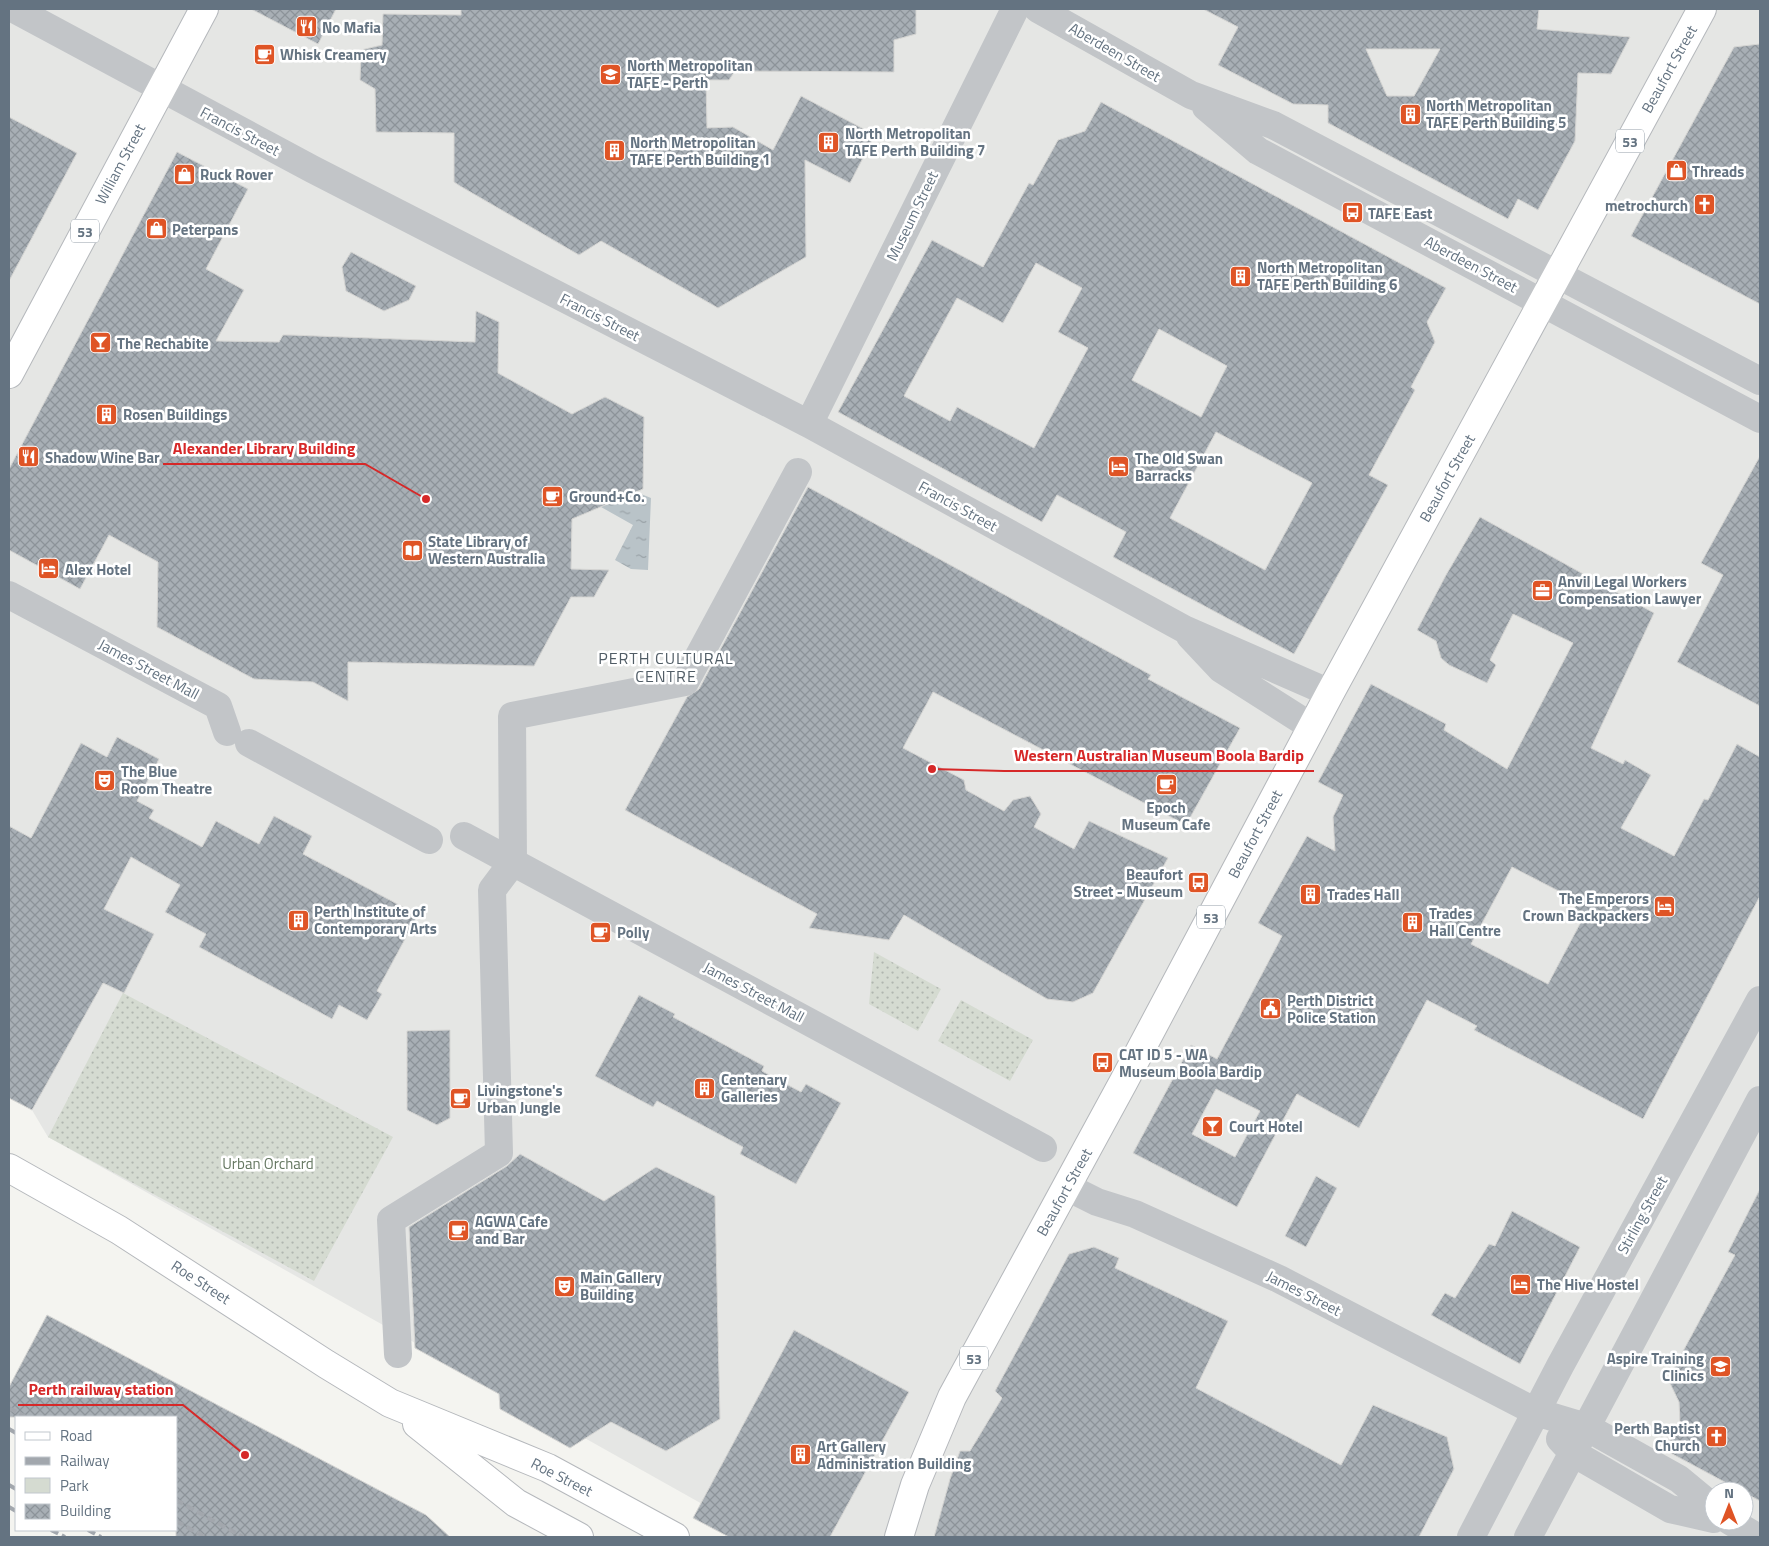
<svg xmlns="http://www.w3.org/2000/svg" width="1769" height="1546" viewBox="0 0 1769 1546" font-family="'Titillium Web',sans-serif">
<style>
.built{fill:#e5e6e4;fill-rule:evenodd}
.green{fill:url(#green-dots)}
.water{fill:url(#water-ripples)}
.building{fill:url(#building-cross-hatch);stroke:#d5d5d3;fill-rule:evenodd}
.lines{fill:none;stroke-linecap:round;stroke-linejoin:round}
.major-casing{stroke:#b5b8bc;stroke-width:30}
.minor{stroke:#c2c5c8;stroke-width:28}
.major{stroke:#fff;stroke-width:28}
.rail{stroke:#a2a7ad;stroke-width:4;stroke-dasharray:8 4;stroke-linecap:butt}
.labels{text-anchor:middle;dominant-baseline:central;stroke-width:5;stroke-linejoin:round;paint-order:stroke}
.shield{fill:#fff;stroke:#929da7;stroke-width:1}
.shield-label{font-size:14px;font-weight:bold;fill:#647381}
.poi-label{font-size:15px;font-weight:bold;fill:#647381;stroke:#fff;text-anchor:start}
.street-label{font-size:15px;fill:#647381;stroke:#fff}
.park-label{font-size:15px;fill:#667862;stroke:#fff}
.neighbourhood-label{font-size:16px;letter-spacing:1px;fill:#515d66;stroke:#fff}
.leader{fill:none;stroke:#d62828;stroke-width:2}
.callout-dot{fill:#d62828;stroke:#fff;stroke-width:2}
.callout-label{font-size:16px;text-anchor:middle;font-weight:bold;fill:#d62828;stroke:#fff;stroke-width:5;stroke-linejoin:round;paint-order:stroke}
</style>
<defs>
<pattern id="green-dots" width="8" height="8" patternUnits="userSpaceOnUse" patternTransform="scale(1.25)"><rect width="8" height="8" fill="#d5dbd1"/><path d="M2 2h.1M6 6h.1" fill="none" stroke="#b0b6af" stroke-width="1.8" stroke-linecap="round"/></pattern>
<pattern id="water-ripples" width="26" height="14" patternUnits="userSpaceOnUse" patternTransform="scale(1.25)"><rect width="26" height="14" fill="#b9c3c8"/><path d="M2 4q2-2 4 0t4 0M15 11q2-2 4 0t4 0" fill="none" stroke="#9aa3a8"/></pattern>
<pattern id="building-cross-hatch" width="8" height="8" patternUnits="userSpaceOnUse" patternTransform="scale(1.25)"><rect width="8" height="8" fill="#a8afb5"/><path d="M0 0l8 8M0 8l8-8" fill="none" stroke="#8c9399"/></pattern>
</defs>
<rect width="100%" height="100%" fill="#f4f4f0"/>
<path class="built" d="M9 9H1760V1537H761L48 1137 32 1110 9 1098ZM1714 1491H1744V1521H1714Z"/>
<path class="green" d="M874 952 941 989 918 1031 869 1004Z
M123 993 393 1137 314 1281 48 1137Z
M961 1000 1033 1040 1010 1081 938 1041Z"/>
<path class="water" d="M636 492 651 498 648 570 631 569 615 560 633 525 601 507Z"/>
<path class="building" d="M251 9H336L318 44Z
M461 9H916V34L894 40V72L735 71 729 80H706L707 128 733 127 773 150 801 96 875 135 850 183 805 160 806 257 718 308 601 241 579 255 460 186 454 182V133L376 132 375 89 360 80 361 50 382 45 383 14 461 15Z
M1203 9H1539L1537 29 1630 37 1611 74 1578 73 1575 141 1538 210 1518 199 1508 219 1328 123V105L1293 104 1218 65 1238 27ZM1366 49H1440L1414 96H1387Z
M1760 44V304L1631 236 1734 47Z
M1101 102 1446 288 1427 322 1435 342 1411 387 1415 390 1369 475 1388 485 1294 654 1113 557 1126 532 1057 495 1042 522 838 412 932 240 983 267 1029 183 1033 185 1058 140 1085 131ZM1036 263 1082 288 1058 332 1088 348 1034 448 957 407 950 421 904 396 957 298 1003 323ZM1159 329 1227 366 1201 417 1132 380ZM1216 432 1312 483 1265 570 1170 518Z
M9 117 77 153 9 281Z
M177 152 248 189 206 269 244 290 216 341 279 342 283 335H290L475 342 476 311 499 322 498 373 572 414 605 397 644 417 643 489 572 519 571 569 609 570 594 597H571L534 666 348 662V701L313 682 254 679 157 627 158 562 109 535 80 589 9 550V469Z
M351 252 416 286 409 300 384 311 346 291 342 267Z
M1760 456V706L1677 662 1723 575 1701 563Z
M808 487 1151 675 1148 679 1240 728 1186 825 933 692 903 748 964 780 966 790 1004 811 1013 800 1030 796 1041 814 1034 827 1074 849 1089 821 1168 858 1093 993 1073 1002 1047 999 904 915 889 940 809 928 817 914 625 810 687 697 699 689Z
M1480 517 1654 613 1591 748 1623 764 1625 760 1651 775 1621 828 1674 856 1704 799 1708 800 1737 744 1760 757V896L1643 1119 1474 1030 1477 1026 1427 1000 1359 1128 1297 1094 1237 1207 1133 1153 1191 1045 1217 1059 1282 936 1258 923 1307 836 1335 851 1333 817 1343 795 1318 782 1371 684 1446 724 1444 730 1507 769 1573 643 1513 614 1490 660 1496 665 1487 683 1449 665 1441 658 1436 641 1417 630 1446 575ZM1512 867 1578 901 1572 913 1583 918 1548 984 1471 944ZM1216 1089 1260 1111 1235 1157 1192 1134Z
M117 737 159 759 137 801 154 810 149 818 202 847 216 821 259 844 274 816 312 836 303 854 418 915 377 991 382 994 367 1020 339 1005 332 1019 199 947 206 934 165 912 180 885 131 857 104 909 154 934 124 993 103 983 32 1110 9 1098V826L31 838 81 743 107 757Z
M639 995 675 1014 673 1017 764 1066 762 1071 801 1092 806 1084 841 1103 796 1184 740 1154 743 1147 657 1101 653 1107 595 1076Z
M450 1030V1118L437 1125 407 1110V1031Z
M520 1154 604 1201 656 1167 715 1196 720 1419 666 1451 611 1422 570 1448 500 1409 499 1394 415 1348 409 1227 507 1166Z
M1316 1176 1337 1188 1306 1247 1285 1236Z
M1760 1189V1501L1665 1450 1680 1423 1679 1402 1668 1379 1735 1255 1728 1252Z
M1512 1211 1580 1247 1520 1364 1431 1315 1445 1293 1455 1298 1489 1244 1495 1246Z
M1094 1247 1119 1258 1115 1268 1228 1321 1196 1388 1341 1465 1373 1405 1447 1437 1454 1469 1419 1537H934L950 1479 960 1451H970L1002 1398 995 1391 1069 1254Z
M47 1315 426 1515 450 1537H176V1417H9V1387Z
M794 1330 909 1392 830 1537H729L693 1518Z"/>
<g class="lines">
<defs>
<path id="major" d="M9 374 204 9
M9 1168 119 1230 326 1364 390 1403 548 1468 675 1537
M417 1424 516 1503 579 1537
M899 1537 915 1485 952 1397 1124 1081 1330 693 1702 9"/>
</defs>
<use href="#major" class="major-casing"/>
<path class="minor" d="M14 9 312 169 809 424 1184 629 1330 693
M1038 9 1191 95 1273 125 1760 381
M1206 107 1258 151 1760 419
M809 424 1015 9
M9 595 218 706 227 732
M1190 636 1221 669 1312 727
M249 743 429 840
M464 836 1043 1148
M1067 1187 1097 1202 1135 1214 1279 1279 1536 1412 1586 1427 1679 1479 1714 1508
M398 1354 391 1220 499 1153 492 890 513 862 512 716 685 682 798 472
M1560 1439 1573 1453 1670 1509 1714 1519
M1730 1521 1757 1537
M1471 1537 1560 1366 1760 1000
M1528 1537 1760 1100"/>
<use href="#major" class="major"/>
<path class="rail" d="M9 1408 26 1417
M9 1429 16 1433
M9 1485 16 1489
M176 1500 243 1537
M9 1507 16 1511
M176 1521 205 1537
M51 1530 65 1537
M88 1530 101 1537"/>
</g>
<defs>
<symbol id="restaurant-square" viewBox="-11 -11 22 22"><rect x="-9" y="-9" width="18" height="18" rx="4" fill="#df5425" stroke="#fff"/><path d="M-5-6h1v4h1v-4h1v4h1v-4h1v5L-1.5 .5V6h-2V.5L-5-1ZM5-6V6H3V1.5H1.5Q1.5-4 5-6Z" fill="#fff"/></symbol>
<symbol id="cafe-square" viewBox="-11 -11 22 22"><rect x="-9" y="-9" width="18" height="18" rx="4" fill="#df5425" stroke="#fff"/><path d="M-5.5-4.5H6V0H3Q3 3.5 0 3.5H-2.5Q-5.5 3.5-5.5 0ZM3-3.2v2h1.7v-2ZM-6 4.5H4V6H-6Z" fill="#fff"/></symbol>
<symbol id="university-square" viewBox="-11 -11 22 22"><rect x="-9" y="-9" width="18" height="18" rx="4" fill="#df5425" stroke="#fff"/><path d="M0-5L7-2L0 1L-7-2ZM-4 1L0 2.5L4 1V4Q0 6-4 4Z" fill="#fff"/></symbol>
<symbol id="building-square" viewBox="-11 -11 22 22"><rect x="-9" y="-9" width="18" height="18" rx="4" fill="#df5425" stroke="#fff"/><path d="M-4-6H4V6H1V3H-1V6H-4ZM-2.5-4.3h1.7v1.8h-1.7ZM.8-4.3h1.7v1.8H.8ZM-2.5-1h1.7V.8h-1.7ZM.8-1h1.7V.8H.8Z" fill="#fff"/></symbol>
<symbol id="shop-square" viewBox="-11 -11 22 22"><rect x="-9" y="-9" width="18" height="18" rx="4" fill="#df5425" stroke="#fff"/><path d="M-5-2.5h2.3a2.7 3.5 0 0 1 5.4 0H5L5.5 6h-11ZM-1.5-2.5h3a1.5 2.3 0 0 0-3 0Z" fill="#fff"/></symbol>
<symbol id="church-square" viewBox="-11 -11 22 22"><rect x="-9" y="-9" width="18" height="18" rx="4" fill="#df5425" stroke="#fff"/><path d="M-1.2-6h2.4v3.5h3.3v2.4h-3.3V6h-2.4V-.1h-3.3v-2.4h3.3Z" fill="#fff"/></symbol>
<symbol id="bus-square" viewBox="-11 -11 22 22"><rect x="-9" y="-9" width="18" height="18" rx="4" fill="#df5425" stroke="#fff"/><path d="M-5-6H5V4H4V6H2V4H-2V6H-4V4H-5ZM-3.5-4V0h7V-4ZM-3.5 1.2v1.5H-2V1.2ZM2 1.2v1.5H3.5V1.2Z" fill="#fff"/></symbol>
<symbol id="bar-square" viewBox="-11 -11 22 22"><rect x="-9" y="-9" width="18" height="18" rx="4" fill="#df5425" stroke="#fff"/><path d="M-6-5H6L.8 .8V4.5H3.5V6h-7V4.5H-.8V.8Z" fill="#fff"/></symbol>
<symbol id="hotel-square" viewBox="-11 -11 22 22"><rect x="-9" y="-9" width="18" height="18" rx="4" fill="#df5425" stroke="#fff"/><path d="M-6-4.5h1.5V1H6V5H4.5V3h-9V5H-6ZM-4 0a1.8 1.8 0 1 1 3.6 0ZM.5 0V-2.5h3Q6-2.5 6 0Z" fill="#fff"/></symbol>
<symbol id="library-square" viewBox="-11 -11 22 22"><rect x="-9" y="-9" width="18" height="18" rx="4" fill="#df5425" stroke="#fff"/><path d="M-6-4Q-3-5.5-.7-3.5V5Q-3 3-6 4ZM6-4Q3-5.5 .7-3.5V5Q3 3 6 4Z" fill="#fff"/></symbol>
<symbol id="office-square" viewBox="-11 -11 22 22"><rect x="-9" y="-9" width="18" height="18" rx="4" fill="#df5425" stroke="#fff"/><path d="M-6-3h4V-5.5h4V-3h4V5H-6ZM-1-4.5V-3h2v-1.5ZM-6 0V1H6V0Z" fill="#fff"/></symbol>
<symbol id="theatre-square" viewBox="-11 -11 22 22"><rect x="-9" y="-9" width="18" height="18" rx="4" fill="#df5425" stroke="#fff"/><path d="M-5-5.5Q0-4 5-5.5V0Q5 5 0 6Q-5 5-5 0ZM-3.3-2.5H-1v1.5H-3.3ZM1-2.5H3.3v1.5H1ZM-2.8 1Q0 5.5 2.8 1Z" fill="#fff"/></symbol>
<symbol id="civic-square" viewBox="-11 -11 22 22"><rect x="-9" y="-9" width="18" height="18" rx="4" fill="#df5425" stroke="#fff"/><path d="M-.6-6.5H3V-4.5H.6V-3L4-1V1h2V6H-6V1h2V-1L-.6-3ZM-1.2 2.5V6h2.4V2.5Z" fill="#fff"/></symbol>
</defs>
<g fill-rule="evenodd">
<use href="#restaurant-square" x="294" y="14" width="25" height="25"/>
<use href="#cafe-square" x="252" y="42" width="25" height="25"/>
<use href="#university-square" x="598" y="62" width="25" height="25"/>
<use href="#building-square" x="1398" y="102" width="25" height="25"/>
<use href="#building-square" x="816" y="130" width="25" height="25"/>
<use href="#building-square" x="602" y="138" width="25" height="25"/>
<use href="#shop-square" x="1664" y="158" width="25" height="25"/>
<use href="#shop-square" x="172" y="162" width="25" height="25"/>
<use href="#church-square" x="1692" y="192" width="25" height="25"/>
<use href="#bus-square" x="1340" y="200" width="25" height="25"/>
<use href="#shop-square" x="144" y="216" width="25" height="25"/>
<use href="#building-square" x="1228" y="264" width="25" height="25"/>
<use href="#bar-square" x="88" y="330" width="25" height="25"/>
<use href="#building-square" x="94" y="402" width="25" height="25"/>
<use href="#restaurant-square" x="16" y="444" width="25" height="25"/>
<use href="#hotel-square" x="1106" y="454" width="25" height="25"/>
<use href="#cafe-square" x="540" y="484" width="25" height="25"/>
<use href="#library-square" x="400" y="538" width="25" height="25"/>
<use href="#hotel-square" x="36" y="556" width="25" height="25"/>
<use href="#office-square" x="1530" y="578" width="25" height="25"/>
<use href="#theatre-square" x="92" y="768" width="25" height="25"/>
<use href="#cafe-square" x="1154" y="772" width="25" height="25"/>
<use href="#bus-square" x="1186" y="870" width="25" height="25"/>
<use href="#building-square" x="1298" y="882" width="25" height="25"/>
<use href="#hotel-square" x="1652" y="894" width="25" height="25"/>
<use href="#building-square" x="286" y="908" width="25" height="25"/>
<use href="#building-square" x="1400" y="910" width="25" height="25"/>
<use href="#cafe-square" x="588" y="920" width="25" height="25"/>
<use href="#civic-square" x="1258" y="996" width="25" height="25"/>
<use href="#bus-square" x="1090" y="1050" width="25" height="25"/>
<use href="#building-square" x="692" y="1076" width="25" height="25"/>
<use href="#cafe-square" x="448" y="1086" width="25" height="25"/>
<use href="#bar-square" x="1200" y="1114" width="25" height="25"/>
<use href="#cafe-square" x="446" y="1218" width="25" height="25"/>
<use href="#hotel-square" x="1508" y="1272" width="25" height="25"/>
<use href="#theatre-square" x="552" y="1274" width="25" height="25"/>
<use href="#university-square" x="1708" y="1354" width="25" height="25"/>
<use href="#church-square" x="1704" y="1424" width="25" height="25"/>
<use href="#building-square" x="788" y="1442" width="25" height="25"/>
</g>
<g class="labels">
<g class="shield">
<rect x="1616" y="129.5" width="28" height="23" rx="4"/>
<rect x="71" y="219.5" width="28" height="23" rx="4"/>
<rect x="1197" y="905.5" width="28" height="23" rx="4"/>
<rect x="960" y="1346.5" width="28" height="23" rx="4"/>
</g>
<g class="shield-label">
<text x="1630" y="141">53</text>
<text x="85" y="231">53</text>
<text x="1211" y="917">53</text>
<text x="974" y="1358">53</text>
</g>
<g class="poi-label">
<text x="322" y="27">No Mafia</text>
<text x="280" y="54">Whisk Creamery</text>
<text x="627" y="65">North Metropolitan<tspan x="627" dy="17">TAFE - Perth</tspan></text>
<text x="1426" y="105">North Metropolitan<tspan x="1426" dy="17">TAFE Perth Building 5</tspan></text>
<text x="845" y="133">North Metropolitan<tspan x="845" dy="17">TAFE Perth Building 7</tspan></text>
<text x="630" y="142">North Metropolitan<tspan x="630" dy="17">TAFE Perth Building 1</tspan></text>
<text x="1692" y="171">Threads</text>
<text x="200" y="174">Ruck Rover</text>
<text x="1688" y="205" text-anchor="end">metrochurch</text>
<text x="1368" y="213">TAFE East</text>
<text x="172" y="229">Peterpans</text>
<text x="1257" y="267">North Metropolitan<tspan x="1257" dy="17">TAFE Perth Building 6</tspan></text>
<text x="117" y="343">The Rechabite</text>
<text x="123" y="414">Rosen Buildings</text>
<text x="45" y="457">Shadow Wine Bar</text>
<text x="1135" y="458">The Old Swan<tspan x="1135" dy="17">Barracks</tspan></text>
<text x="569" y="496">Ground+Co.</text>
<text x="428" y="541">State Library of<tspan x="428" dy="17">Western Australia</tspan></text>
<text x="65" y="569">Alex Hotel</text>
<text x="1558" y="581">Anvil Legal Workers<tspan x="1558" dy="17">Compensation Lawyer</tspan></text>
<text x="121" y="771">The Blue<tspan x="121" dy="17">Room Theatre</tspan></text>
<text x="1166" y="807" text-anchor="middle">Epoch<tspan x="1166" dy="17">Museum Cafe</tspan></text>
<text x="1183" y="874" text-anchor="end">Beaufort<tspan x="1183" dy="17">Street - Museum</tspan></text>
<text x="1327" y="894">Trades Hall</text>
<text x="1649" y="898" text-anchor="end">The Emperors<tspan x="1649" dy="17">Crown Backpackers</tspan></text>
<text x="314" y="911">Perth Institute of<tspan x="314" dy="17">Contemporary Arts</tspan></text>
<text x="1429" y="913">Trades<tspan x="1429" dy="17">Hall Centre</tspan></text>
<text x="617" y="932">Polly</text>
<text x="1287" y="1000">Perth District<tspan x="1287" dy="17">Police Station</tspan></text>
<text x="1119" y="1054">CAT ID 5 - WA<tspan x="1119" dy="17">Museum Boola Bardip</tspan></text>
<text x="721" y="1079">Centenary<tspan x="721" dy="17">Galleries</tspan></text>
<text x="477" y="1090">Livingstone's<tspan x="477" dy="17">Urban Jungle</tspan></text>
<text x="1229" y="1126">Court Hotel</text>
<text x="475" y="1221">AGWA Cafe<tspan x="475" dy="17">and Bar</tspan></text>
<text x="580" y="1277">Main Gallery<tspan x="580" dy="17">Building</tspan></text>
<text x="1537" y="1284">The Hive Hostel</text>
<text x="1704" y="1358" text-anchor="end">Aspire Training<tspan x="1704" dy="17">Clinics</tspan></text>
<text x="1700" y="1428" text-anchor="end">Perth Baptist<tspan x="1700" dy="17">Church</tspan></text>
<text x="817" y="1446">Art Gallery<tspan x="817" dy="17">Administration Building</tspan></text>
</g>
<g class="street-label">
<text transform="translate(1115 52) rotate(30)">Aberdeen Street</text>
<text transform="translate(1669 69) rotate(-61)">Beaufort Street</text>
<text transform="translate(240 131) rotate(28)">Francis Street</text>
<text transform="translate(120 164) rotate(-62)">William Street</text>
<text transform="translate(912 216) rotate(-64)">Museum Street</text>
<text transform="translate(1471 264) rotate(28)">Aberdeen Street</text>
<text transform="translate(600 317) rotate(27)">Francis Street</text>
<text transform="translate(1447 478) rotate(-61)">Beaufort Street</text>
<text transform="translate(958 506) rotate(29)">Francis Street</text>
<text transform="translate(149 669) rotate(28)">James Street Mall</text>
<text transform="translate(1255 834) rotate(-62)">Beaufort Street</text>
<text transform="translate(754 992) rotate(28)">James Street Mall</text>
<text transform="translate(1064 1192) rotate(-61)">Beaufort Street</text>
<text transform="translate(1642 1215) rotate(-61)">Stirling Street</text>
<text transform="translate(201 1282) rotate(33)">Roe Street</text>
<text transform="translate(1304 1293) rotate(27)">James Street</text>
<text transform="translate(562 1477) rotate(27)">Roe Street</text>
</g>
<g class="park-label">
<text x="268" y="1163">Urban Orchard</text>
</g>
<g class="neighbourhood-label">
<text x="666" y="658">PERTH CULTURAL<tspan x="666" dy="18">CENTRE</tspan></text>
</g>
</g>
<path class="leader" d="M426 499L365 464H163M932 769L1004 771H1314M245 1455L183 1405H18"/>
<g class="callout-dot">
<circle cx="426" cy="499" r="5"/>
<circle cx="932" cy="769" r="5"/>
<circle cx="245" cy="1455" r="5"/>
</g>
<g class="callout-label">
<text x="264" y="454">Alexander Library Building</text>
<text x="1159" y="761">Western Australian Museum Boola Bardip</text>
<text x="101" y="1395">Perth railway station</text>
</g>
<rect width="1769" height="1546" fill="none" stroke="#647381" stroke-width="20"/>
<rect x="15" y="1416" width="162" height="115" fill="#ffffff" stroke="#c1c7cd"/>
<rect x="25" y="1432" width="25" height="8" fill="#ffffff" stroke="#c1c7cd"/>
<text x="60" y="1441" font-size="15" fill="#647381">Road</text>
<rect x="25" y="1457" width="25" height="8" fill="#a2a7ad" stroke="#c1c7cd"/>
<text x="60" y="1466" font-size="15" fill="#647381">Railway</text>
<rect x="25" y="1478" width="25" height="15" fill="#d5dbd1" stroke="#c1c7cd"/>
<text x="60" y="1491" font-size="15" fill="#647381">Park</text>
<rect x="25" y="1504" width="25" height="15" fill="url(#building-cross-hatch)" stroke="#c1c7cd"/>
<text x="60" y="1516" font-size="15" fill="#647381">Building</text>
<g transform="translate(1729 1506)"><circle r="24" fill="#ffffff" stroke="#c1c7cd"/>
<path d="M0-4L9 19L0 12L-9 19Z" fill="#df5425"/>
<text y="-8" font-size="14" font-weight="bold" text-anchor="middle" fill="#647381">N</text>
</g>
</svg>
